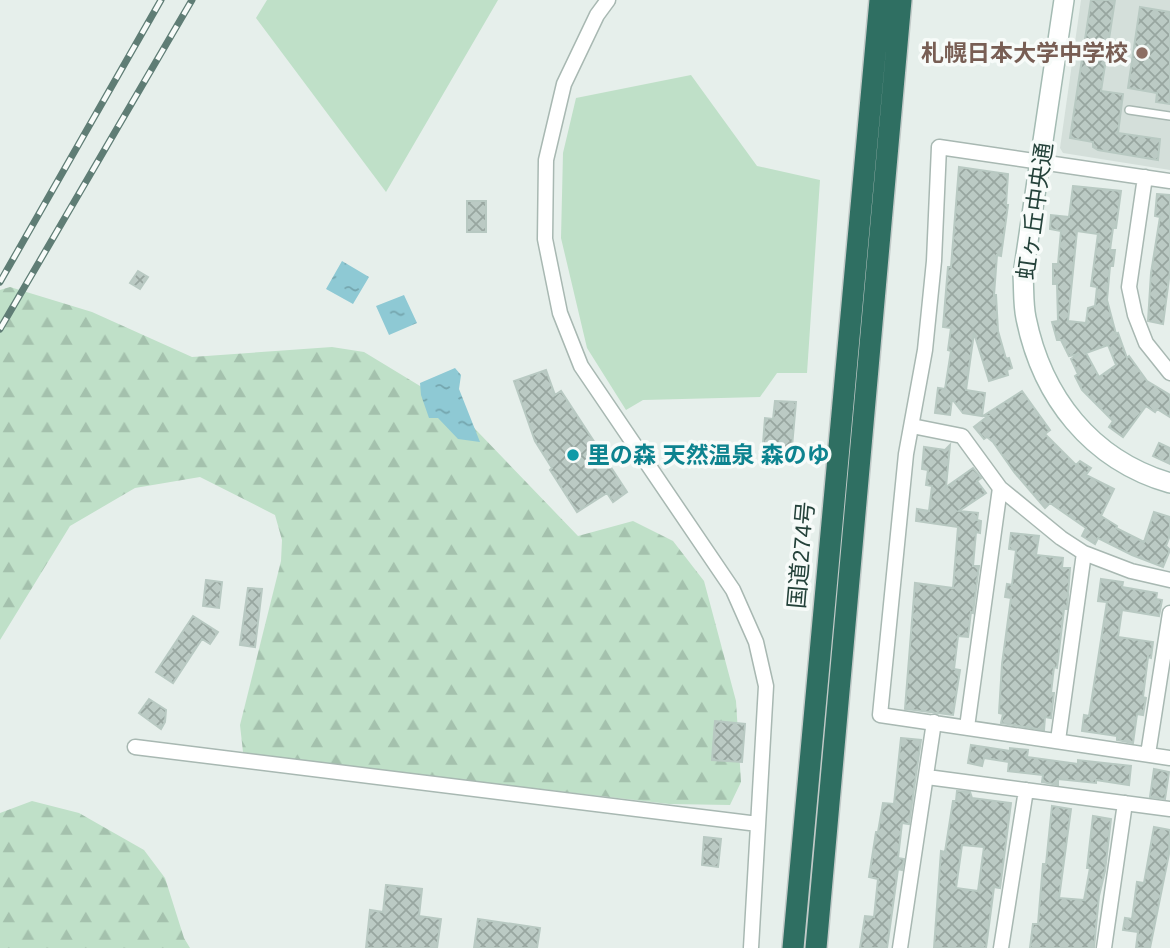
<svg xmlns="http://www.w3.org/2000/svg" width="1170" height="948" viewBox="0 0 1170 948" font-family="Helvetica,'Noto Sans JP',sans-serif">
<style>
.built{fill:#d4dfda}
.grass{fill:#bfe0c8}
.forest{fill:url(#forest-firs)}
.water{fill:url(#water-ripples)}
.building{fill:url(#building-cross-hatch);stroke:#b8c9c2;stroke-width:2;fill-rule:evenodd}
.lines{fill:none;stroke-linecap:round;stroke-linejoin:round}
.lane-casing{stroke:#a8b8b2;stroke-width:10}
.street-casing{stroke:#a8b8b2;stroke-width:17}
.secondary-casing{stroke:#a4bbb3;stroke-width:22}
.highway-casing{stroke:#c2cac8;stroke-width:24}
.lane{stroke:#fff;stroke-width:7}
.street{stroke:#fff;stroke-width:14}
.secondary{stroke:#fff;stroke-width:19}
.highway{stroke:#2f6f62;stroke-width:21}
.rail-casing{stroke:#5f7d75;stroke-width:7}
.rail{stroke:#f7fbf9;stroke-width:4.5;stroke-dasharray:13;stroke-linecap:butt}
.education-dot{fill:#8d6e63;stroke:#f7fbf9;stroke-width:2.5}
.culture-dot{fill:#0f9aa8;stroke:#f7fbf9;stroke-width:2.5}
.labels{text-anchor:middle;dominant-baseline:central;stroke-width:7;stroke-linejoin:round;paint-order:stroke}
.education-label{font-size:23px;font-weight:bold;fill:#785e54;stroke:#f7fbf9;text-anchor:end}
.street-label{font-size:23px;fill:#24423a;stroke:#f7fbf9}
.culture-label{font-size:23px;font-weight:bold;fill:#0d838f;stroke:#f7fbf9;text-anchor:start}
</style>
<defs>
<pattern id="forest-firs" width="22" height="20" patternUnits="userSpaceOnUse" patternTransform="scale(1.75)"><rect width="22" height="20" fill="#bfe0c8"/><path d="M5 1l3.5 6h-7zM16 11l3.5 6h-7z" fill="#a4c1ad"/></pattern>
<pattern id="water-ripples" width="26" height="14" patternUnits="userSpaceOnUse" patternTransform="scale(1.75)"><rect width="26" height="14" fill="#8ec9d4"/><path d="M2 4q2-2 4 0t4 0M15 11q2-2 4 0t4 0" fill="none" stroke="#74a5ad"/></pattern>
<pattern id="building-cross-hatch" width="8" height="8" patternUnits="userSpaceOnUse" patternTransform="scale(1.75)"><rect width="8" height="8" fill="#bbcac4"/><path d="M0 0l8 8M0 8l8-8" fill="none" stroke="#98a6a0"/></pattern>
</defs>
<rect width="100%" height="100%" fill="#e6efeb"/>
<path class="built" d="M1081 0H1170V170L1063 153 1060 148Z"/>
<path class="grass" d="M267 0H498L386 192 256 18Z
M691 75 757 166 820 180 807 373H777L760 397 643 400 626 410 587 348 561 238 563 153 576 98Z"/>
<path class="forest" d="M10 287 92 312 192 357 332 347 364 352 453 406 578 536 633 521 673 541 704 581 736 701 741 782 730 805 669 804 395 772 274 764 243 752 240 725 281 561 282 540 275 515 200 477 135 488 70 526 0 640V290Z
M32 801 79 813 144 850 165 878 184 938 190 948H0V813Z"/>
<path class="water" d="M342 261 369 277 353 304 326 289Z
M404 295 417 323 389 335 376 306Z
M455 368 461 375 459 389 480 442 458 439 438 418H429L421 395 420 383Z"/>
<path class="building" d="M1091 0H1115L1101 91 1123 94 1118 133 1160 139 1158 160 1098 150 1093 147V142L1070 138Z
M1140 7 1170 12V104L1156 102 1157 93 1128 88Z
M959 167 1008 174 1006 205H1008L1001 256 997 255 994 295H996L998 331 1006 359 1009 358 1012 368 1007 370 1008 375 989 381 974 333 966 390 985 393 982 416 963 413 952 399 950 415 935 413 938 388 945 389 951 351 948 350 951 328 943 327 948 267H951Z
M1073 186 1121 191 1116 228H1113L1110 250H1115L1113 266H1110L1107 300 1116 334 1118 333 1127 358 1129 356 1147 381 1170 395V417L1157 409 1155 412 1146 406 1123 437 1109 427 1113 421 1082 390 1075 376 1078 374 1071 359 1079 354 1069 356 1061 340H1057L1052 322 1058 321 1057 284H1053V264H1058L1061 231 1050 229 1051 215 1069 217ZM1077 231 1098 234 1091 286 1097 287 1095 306 1088 308 1086 323 1068 321ZM1108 345 1116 365 1099 377 1086 353Z
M1157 194 1170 195V271L1163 324 1148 321 1151 273 1160 217 1155 216Z
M467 201H486V232H467Z
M138 271 148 277 140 289 130 283Z
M546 370 555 395 561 391 627 492 613 502 607 493 577 512 550 470 552 468 535 441 514 381Z
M1022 391 1050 430 1045 434 1076 465 1080 461 1091 468 1086 475 1114 489 1101 516 1117 526 1116 528 1144 542 1154 512 1170 517V535L1166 546 1170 550 1163 567 1132 555 1098 538 1095 544 1082 536 1086 528 1050 503 1045 508 1014 472 993 442 987 437 984 439 974 427 988 416H983Z
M775 401 796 402 791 458 762 456 765 418 773 419Z
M1159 443 1170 448V464L1153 456Z
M950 445 946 487 973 468 981 478 977 481 986 493 959 511 978 513 977 520 981 521 980 533 976 532 973 566H979L973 613 971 612 968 637 958 636 954 669 960 670 953 715 905 709 915 583 953 588 958 527 916 521 917 509 929 511 932 486 926 485 928 470 922 469 924 447 945 450Z
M1011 533 1039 536 1036 555 1063 558 1062 568H1070L1067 609H1064L1057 668 1054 667 1051 693H1054L1051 718 1045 717 1044 730 1001 723 1003 714 999 713 1002 664 1011 598 1005 597 1007 584 1012 585 1016 550 1009 549Z
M1101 579 1123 582 1122 587 1157 593 1156 599 1162 600 1159 616 1122 610 1118 637 1153 642 1151 658 1148 657 1143 697 1146 698 1143 715 1137 714 1133 743 1117 740V736L1082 731 1084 715 1089 716 1107 602 1098 601Z
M206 580 222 582 219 608 203 606Z
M248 588 262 589 255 647 240 645Z
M193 616 218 632 210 644 202 639 173 683 156 672Z
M149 699 166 710 165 722 161 729 139 713Z
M715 721 745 724 742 762 712 760Z
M901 738 921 740 909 824 902 823 898 858 904 859 902 870 898 869 887 948H860L865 916 874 917 878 879 869 877 876 832H878L883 803 894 804Z
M971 745 1010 751V748L1028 750 1027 757 1078 764V760L1131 766 1129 785 1096 780V783L1058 779V785L1042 782 1043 775 1008 771 1009 762 984 758 982 766 968 763Z
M1154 769 1169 772 1165 799 1150 797Z
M957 791 970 792 972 798 1011 803 1000 888 994 887 986 948H934L941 851 945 852 953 801H956ZM962 845 984 847 978 891 956 888Z
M1052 806 1071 809 1059 898 1084 900 1090 868H1087L1093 816 1111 819 1105 871 1099 896 1094 948H1030L1033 924H1038L1043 864H1046Z
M1154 827 1170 830 1169 854 1150 948H1136L1138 932 1123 930 1125 918 1132 919 1137 882 1144 883Z
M704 837 721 839 718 867 702 865Z
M386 885 422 889 419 916 441 919 437 948H366L370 910 383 912Z
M478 919 540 928 537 948H474Z"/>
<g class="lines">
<defs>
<path id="lane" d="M1129 110 1170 116"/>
<path id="street" d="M608 0 597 15 564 84 546 160 545 239 560 313 581 366 733 590 756 642 766 686 751 948
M1145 177 1129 287 1135 315 1146 343 1170 373
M1170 181 939 147 934 261 925 350 906 454 880 715 1170 758
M912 426 962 436 1000 488 1061 538 1084 553 1131 571 1170 580
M967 727 1000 488
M1058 740 1084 553
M135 747 758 824
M1148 754 1170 613
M927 777 1170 809
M900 948 934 722
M1001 948 1026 790
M1104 948 1125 803"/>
<path id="secondary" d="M1064 0 1023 275C1024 289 1023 304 1026 318 1042 397 1091 460 1170 483"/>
<path id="highway" d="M793 948 880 0
M816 948 901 0"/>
</defs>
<use href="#lane" class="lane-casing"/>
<use href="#street" class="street-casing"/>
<use href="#secondary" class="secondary-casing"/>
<use href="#highway" class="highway-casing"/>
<use href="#lane" class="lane"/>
<use href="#street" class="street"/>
<use href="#secondary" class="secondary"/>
<use href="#highway" class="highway"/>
<defs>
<path id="rail" d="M0 282 161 0
M0 329 192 0"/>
</defs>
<use href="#rail" class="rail-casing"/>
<use href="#rail" class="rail"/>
</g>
<circle class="education-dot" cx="1142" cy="53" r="7"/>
<circle class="culture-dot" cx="573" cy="455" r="7"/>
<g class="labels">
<g class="education-label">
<text x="1128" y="53">札幌日本大学中学校</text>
</g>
<g class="street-label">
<text transform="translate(1035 211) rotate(-82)">虹ヶ丘中央通</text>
<text transform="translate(801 555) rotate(-85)">国道274号</text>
</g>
<g class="culture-label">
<text x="587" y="455">里の森 天然温泉 森のゆ</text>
</g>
</g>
</svg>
